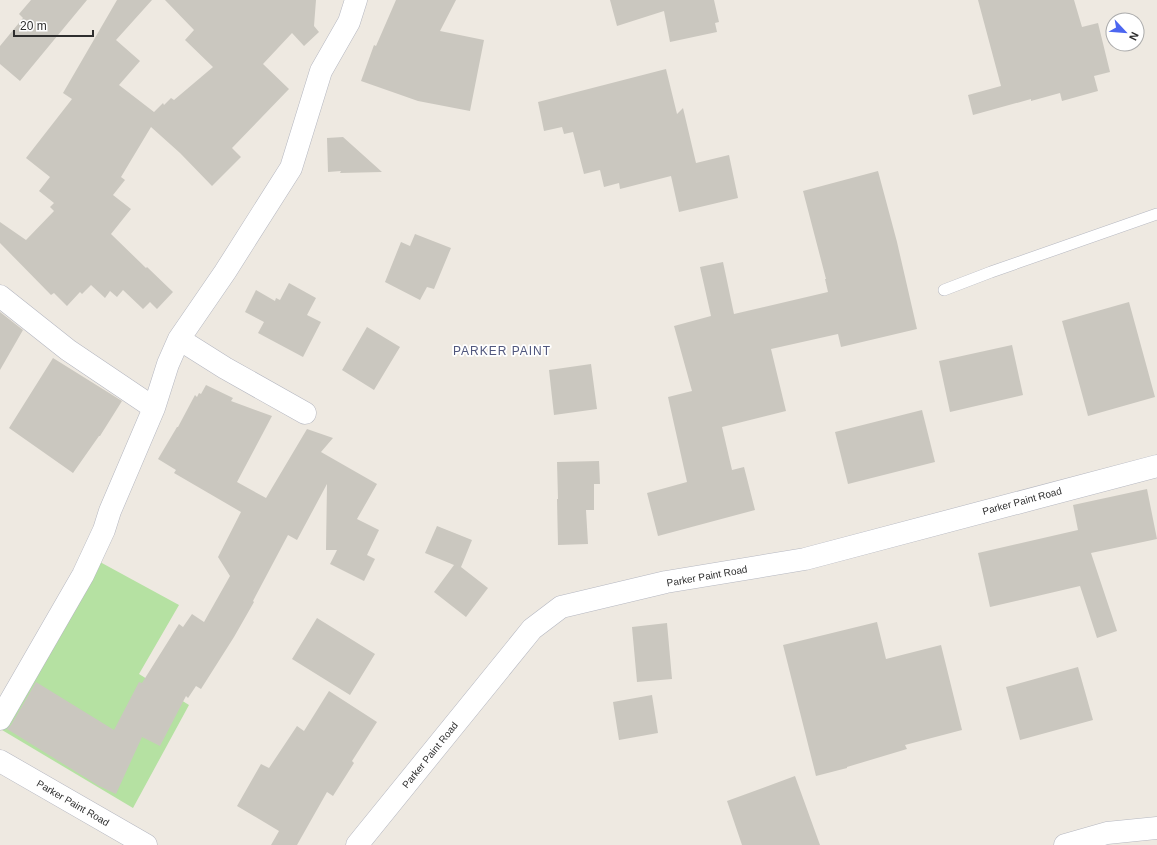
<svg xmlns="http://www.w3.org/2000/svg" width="1157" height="845" viewBox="0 0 1157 845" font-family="Helvetica,sans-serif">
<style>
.green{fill:#b5e1a2}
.building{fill:#cac7bf}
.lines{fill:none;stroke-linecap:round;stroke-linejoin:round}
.service-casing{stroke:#b5b7c0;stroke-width:12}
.minor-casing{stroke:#b5b7c0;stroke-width:23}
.service{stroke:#fff;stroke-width:11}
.minor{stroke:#fff;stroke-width:22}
.labels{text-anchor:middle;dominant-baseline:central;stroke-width:3.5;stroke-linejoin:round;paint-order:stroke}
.street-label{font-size:10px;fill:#2e2e2e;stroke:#fff}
.quarter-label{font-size:12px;letter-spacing:1px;fill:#50577d;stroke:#fff}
</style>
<rect width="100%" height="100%" fill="#eee9e1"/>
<path class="green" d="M100 562 179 605 139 674 189 705 133 808 2 730Z"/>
<path class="building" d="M31 0H87L20 81 0 64V46L23 18 19 14Z
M117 0H152L116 40 140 61 119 85 154 112 163 103 164 105 171 98 174 100 213 67 185 40 194 30 165 0H316L314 26 319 32 304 46 292 33 263 64 289 89 232 148 241 157 212 186 180 153 151 127 121 177 125 180 113 195 131 209 111 234 146 268 147 267 173 292 157 309 150 302 143 309 123 290 117 297 110 291 105 298 91 285 82 294 80 292 67 306 54 293 51 295 0 243V222L26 240 54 211 50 207 54 203 39 191 50 177 26 158 72 99 63 93Z
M396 0H456L440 31 484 40 470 111 418 101 361 81 374 45 376 46Z
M610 0H714L719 22 715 23 717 32 670 42 664 11 617 26Z
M978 0H1074L1082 27 1098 23 1110 72 1094 76 1098 91 1062 101 1060 93 1031 101V99L973 115 968 95 1001 86Z
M666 69 677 114 683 108 696 163 729 155 738 198 679 212 671 176 620 189 619 183 604 187 600 170 584 174 573 132 564 134 562 127 544 131 538 102Z
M343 137 382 172 340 173 341 171 328 172 327 138Z
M878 171 897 242 917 329 841 347 838 334 771 349 786 411 722 427 732 470 744 467 755 510 658 536 647 493 687 482 668 397 692 391 674 326 711 316 700 267 723 262 734 314 828 292 825 279H826L803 191Z
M415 234 451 248 434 289 427 287 420 300 385 282 401 242 410 246Z
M289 283 316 298 307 315 321 322 303 357 258 333 264 322 245 312 256 290 275 301 276 298 280 300Z
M1129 302 1155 397 1088 416 1062 321Z
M0 312 23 330 0 370Z
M367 327 400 347 374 390 342 370Z
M1012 345 1023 395 950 412 939 361Z
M53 358 122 401 100 436H99L73 473 9 428Z
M591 364 597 409 554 415 549 370Z
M206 385 233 398 231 401 272 416 237 482 266 498 307 429 333 438 321 452 377 484 357 519 379 530 367 555 375 559 364 581 330 564 337 550H326L327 484 297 540 288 535 253 601 254 602 234 637 201 689 196 686 188 698 186 696 160 746 142 737 116 794 99 786 7 729 11 725 36 682 114 730 139 682 142 683 179 624 183 627 192 614 204 622 230 576 218 557 241 512 174 473 176 470 158 459 177 427H178L195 395 197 397 199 393 201 394Z
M922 410 935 462 848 484 835 432Z
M599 461 600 484H594V510H586L588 544 558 545 557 499H558L557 462Z
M1147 489 1157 539 1091 553 1117 631 1097 638 1080 586 990 607 978 553 1078 530 1073 505Z
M437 526 472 540 461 567 488 588 466 617 434 592 454 565 425 553Z
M317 618 375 654 350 695 292 659Z
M877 622 886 659 941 645 962 730 905 745 907 749 847 767V768L816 776 783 645Z
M667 623 672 679 637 682 632 627Z
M1078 667 1093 720 1020 740 1006 687Z
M329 691 377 722 352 761 354 763 333 796 327 792 297 845H271L279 831 237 806 261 764 269 768 297 726 304 731Z
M652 695 658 733 619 740 613 702Z
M795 776 820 845H742L727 801Z"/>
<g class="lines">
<defs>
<path id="service" d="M944 290 991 272 1157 214"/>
<path id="minor" d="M0 296 68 350 154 408
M179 339 225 368 305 413
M0 719 83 575 104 530 110 511 154 408 168 364 179 339 225 272 291 168 321 71 349 22 356 0
M0 761 146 845
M357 845 532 629 561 607 666 582 805 559 1157 466
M1065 845 1107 833 1157 828"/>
</defs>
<use href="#service" class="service-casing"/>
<use href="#minor" class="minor-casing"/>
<use href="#service" class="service"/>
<use href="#minor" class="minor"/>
</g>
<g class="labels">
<g class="street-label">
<text transform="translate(1022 501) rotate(-15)">Parker Paint Road</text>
<text transform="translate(707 576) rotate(-10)">Parker Paint Road</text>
<text transform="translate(430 755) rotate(-51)">Parker Paint Road</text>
<text transform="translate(73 803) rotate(30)">Parker Paint Road</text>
</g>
<g class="quarter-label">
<text x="502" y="351">PARKER PAINT</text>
</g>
</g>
<g transform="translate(1125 32) rotate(116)"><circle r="19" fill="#ffffff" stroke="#ababab"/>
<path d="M0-3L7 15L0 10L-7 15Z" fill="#4c66f0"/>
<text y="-6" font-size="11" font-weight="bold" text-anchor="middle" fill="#2e2e2e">N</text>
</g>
<path d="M14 30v6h79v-6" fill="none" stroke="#2e2e2e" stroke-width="2"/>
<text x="20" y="30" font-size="12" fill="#2e2e2e" stroke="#ffffff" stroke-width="3" paint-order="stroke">20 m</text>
</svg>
